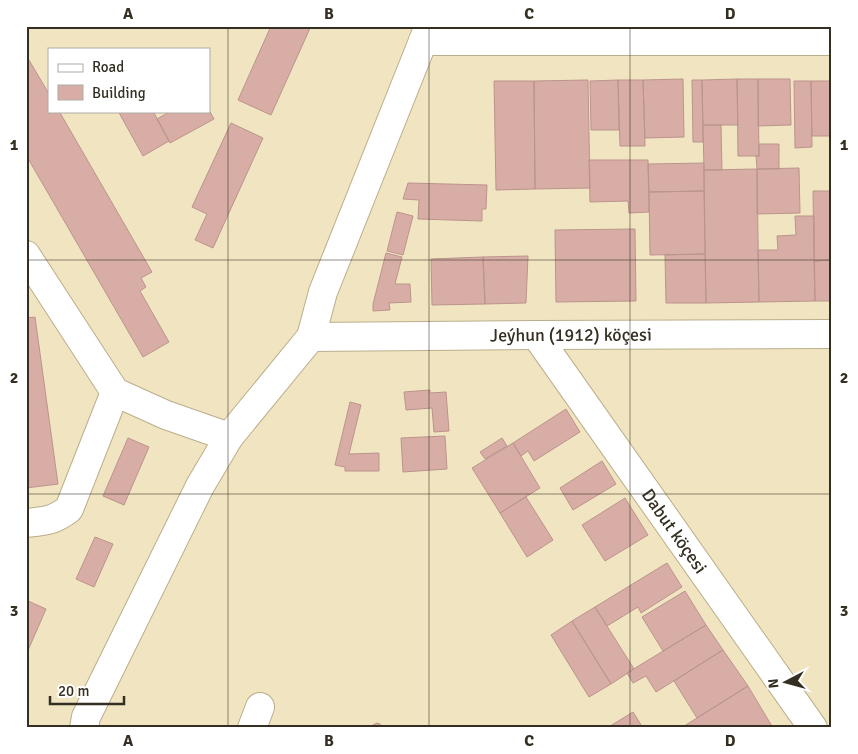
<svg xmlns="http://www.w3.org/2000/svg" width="858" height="754" viewBox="0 0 858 754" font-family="Signika,sans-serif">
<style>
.building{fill:#d8ada5;stroke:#bb948d}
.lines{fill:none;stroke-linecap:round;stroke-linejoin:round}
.minor-casing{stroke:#bbae8c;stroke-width:30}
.minor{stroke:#fff;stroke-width:28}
.grid{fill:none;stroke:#342f22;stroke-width:1;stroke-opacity:0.55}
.labels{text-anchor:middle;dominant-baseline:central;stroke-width:4.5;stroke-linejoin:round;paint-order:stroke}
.street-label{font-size:18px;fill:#342f22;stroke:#fff}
.neatline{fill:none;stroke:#342f22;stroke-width:2}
.grid-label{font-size:16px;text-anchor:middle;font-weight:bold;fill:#342f22}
</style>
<rect width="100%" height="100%" fill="#f1e4c0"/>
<path class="building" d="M271 26H311L271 115 238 100Z
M26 55 49 94V111H59L152 272 141 278 146 287 140 291 169 342 143 357 26 155Z
M683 79 684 137 645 138 643 80Z
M737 79 738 125H703L702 80Z
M737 79H758L759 156H738Z
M758 79H790L791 125 758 126Z
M588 80 590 188 535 189 534 81Z
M618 80 619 130H591L590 81Z
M618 80H643L645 146H620Z
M692 80H702L703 142H693Z
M494 81H534L535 189 496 190Z
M794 81H811L812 147 795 148Z
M811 81H832V136H812Z
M209 110 214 119 170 143 157 119 171 111H209Z
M118 111H153L169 141 143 156Z
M231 123 263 138 213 248 195 240 207 214 192 207Z
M703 125H721L722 170H704Z
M759 144H779V169H757L756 156H759Z
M589 160H648L649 212 629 213 628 201 590 202Z
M704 163V191L649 192 648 164Z
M799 168 800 213 757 214V169Z
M757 169 759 302 706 303 704 170Z
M408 183 487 185 486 209H482V221L418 219 419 200 403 199Z
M704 191 705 254 650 255 649 192Z
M813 191H832V260L814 261Z
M397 212 413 216 403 255 387 251Z
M795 216H814L815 301 759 302 758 250H778L777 236 796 235Z
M635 229 636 301 556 302 555 230Z
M386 253 402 257 395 284H410L411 302 389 303 390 310 373 311V304Z
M705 254 706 303H666L665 255Z
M528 256 526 303 485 304 483 257Z
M483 257 485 304 432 305 431 259Z
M832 260V301H815L814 261Z
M35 317 58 484 26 488V318Z
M430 390V393L446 392 449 431 434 432 432 408 406 410 404 392Z
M350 402 361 405 349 454 379 453V471H345V467L335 465Z
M566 409 580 432 534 461 528 451 521 456 513 443Z
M445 436 447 469 403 472 401 438Z
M128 438 149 447 124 505 103 496Z
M502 438 507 446 485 459 480 452Z
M513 443 540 488 500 513 472 468Z
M602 461 616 484 573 510 560 488Z
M526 497 553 540 527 557 500 513Z
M625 498 648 535 605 561 582 525Z
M95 537 113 544 94 587 76 579Z
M667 563 682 587 641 613 638 607 607 626 595 607Z
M685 591 706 625 663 651 642 617Z
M26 600 46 609 26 655Z
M595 607 634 669 611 684 572 621Z
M572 621 611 684 589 697 551 635Z
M706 625 723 650 656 692 646 676 633 683 627 673Z
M723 650 748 686 697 718 674 681Z
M748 686 773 728H681L697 718Z
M633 712 643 728H607Z
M377 723 380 724 382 728H371L373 725Z"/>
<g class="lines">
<defs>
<g id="minor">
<path d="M423 41H832"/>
<path d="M26 255 115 392 166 415 229 437"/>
<path id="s1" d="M536 335 813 728"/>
<path id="s2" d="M311 337 536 335 832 334"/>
<path d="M26 523C46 521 53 521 69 509L115 392"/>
<path d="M84 728 86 717 200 486 229 437 311 337 323 292 429 26"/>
<path d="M252 728 260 707"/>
</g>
</defs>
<use href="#minor" class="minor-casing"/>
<use href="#minor" class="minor"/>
</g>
<path class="grid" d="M228 26V728M429 26V728M630 26V728M26 260H832M26 494H832"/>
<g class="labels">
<g class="street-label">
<text stroke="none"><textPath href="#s2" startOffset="260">Jeýhun (1912) köçesi</textPath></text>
<text stroke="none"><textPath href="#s1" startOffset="240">Dabut köçesi</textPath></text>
</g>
</g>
<rect width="858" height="754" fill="none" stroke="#ffffff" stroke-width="55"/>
<rect x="48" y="48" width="162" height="65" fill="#ffffff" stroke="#aeaca7"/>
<rect x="58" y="64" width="25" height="8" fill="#ffffff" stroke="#aeaca7"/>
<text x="92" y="72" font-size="15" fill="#342f22">Road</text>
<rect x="58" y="85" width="25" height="15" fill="#d8ada5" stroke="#aeaca7"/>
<text x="92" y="98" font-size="15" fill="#342f22">Building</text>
<g transform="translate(786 682) rotate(264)" stroke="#ffffff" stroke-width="4" paint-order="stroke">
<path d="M0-4L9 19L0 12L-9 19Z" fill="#342f22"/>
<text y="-8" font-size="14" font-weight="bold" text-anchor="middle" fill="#342f22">N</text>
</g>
<path d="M50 696v8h74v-8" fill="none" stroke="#342f22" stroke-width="2.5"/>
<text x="58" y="696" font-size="15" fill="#342f22" stroke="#ffffff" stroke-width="4" paint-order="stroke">20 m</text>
<rect x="28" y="28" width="802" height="698" class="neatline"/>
<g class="grid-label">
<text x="128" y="19">A</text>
<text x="329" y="19">B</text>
<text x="529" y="19">C</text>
<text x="730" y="19">D</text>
<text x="14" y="150">1</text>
<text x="844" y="150">1</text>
<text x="14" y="383">2</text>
<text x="844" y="383">2</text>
<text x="14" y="616">3</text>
<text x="844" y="616">3</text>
<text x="128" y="746">A</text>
<text x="329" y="746">B</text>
<text x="529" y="746">C</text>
<text x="730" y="746">D</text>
</g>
</svg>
